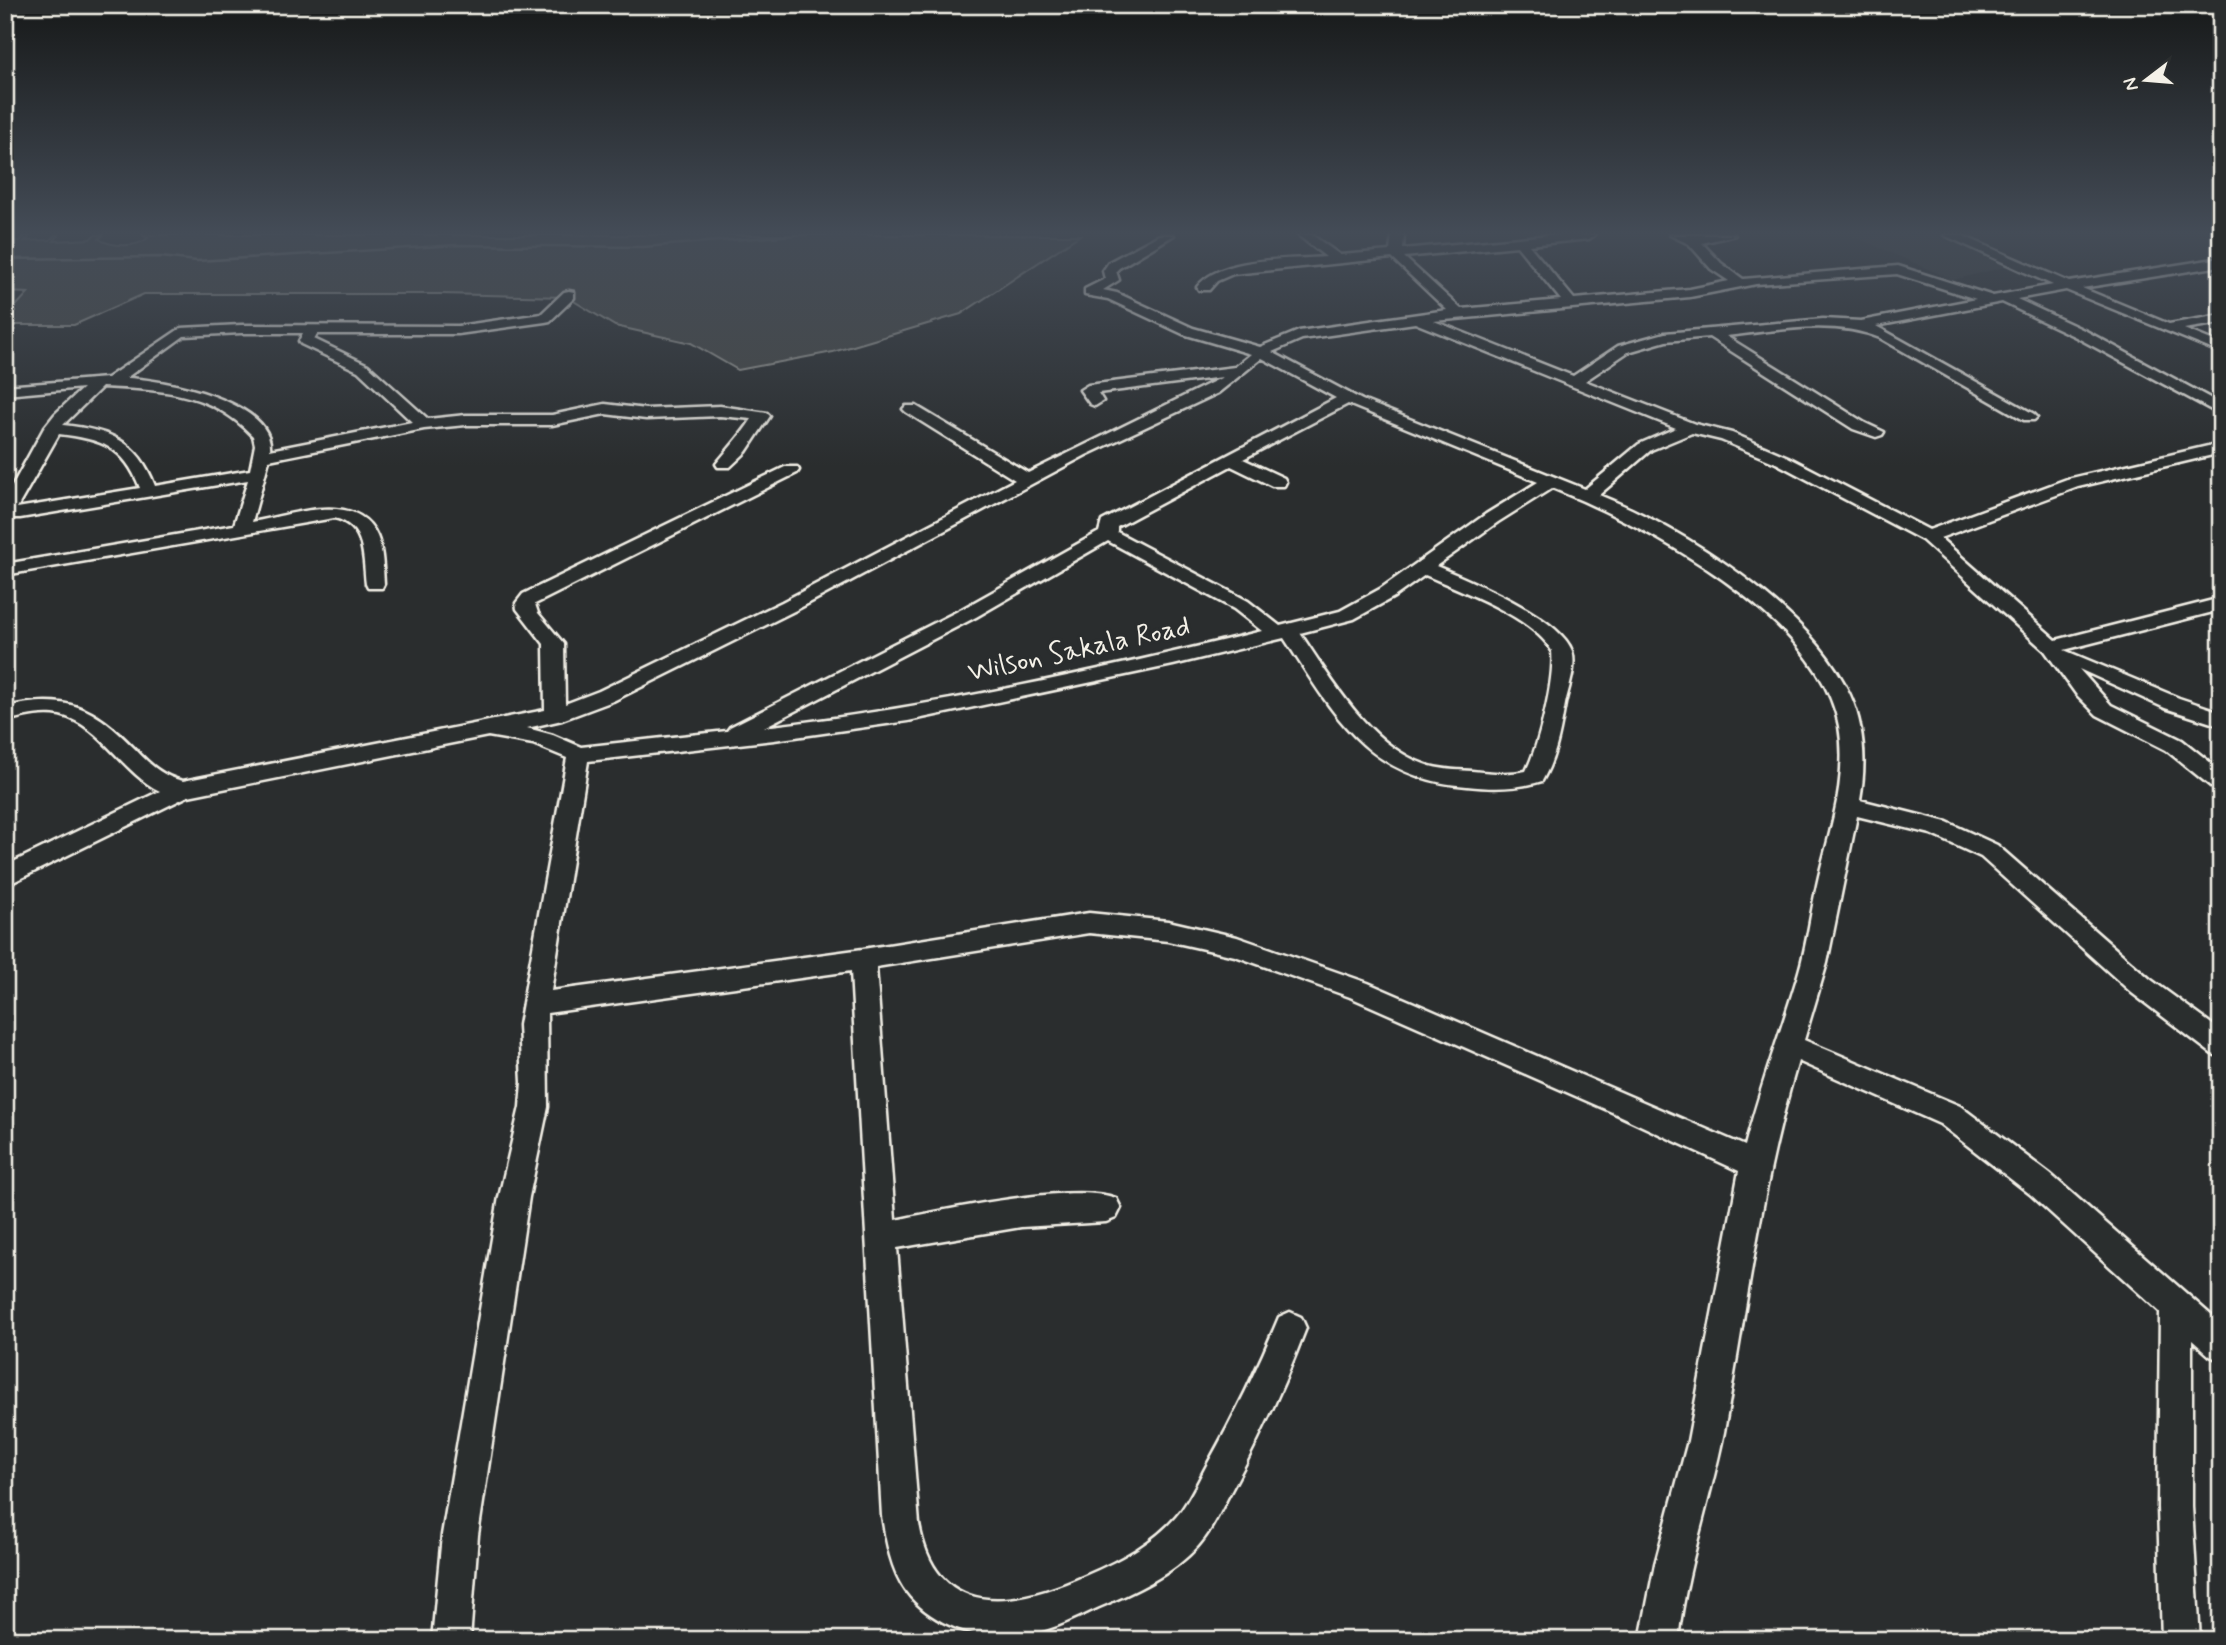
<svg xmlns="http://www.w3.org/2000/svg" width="2226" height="1645" viewBox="0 0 2226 1645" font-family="Mynerve,sans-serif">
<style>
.built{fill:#373a3a}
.green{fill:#444645;stroke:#9c9c96;stroke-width:2}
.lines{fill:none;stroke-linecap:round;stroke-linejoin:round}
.stream{stroke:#9f9f9a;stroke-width:2.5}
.minor-casing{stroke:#f4f1e8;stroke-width:5}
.minor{fill:#2a2d2e;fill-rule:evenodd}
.labels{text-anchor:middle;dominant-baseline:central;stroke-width:6;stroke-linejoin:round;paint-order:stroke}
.street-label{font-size:28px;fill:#f4f1e8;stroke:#2a2d2e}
</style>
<rect width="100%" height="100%" fill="#2a2d2e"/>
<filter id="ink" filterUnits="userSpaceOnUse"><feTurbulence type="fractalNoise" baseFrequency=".0143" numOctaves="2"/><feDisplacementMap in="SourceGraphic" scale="14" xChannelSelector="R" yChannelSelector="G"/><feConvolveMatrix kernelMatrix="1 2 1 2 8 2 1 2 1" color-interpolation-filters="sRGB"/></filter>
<g filter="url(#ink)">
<path class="built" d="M1850 235H1934L2009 266 1953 280Z"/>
<path class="green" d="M26 235H31L25 241 50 240 55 235H59L54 241 90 239 94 235H103L99 239C112 247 136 248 148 238L142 235H1080L961 314 833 352 738 370 691 343 615 326 567 297 441 294H144L74 325H5V318L28 293 5 292V241H20Z"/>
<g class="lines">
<path class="stream" d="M5 259 161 257 197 261 457 245 643 247 795 235"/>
<defs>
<path id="minor" d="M1159 235H1174L1119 268 1116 271 1119 280 1103 290 1117 293 1193 328 1260 347 1299 331 1447 310 1392 258 1233 274 1217 281 1209 290H1199L1197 287C1221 256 1289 260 1326 257L1298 235H1312L1340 255 1390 251 1392 235H1404L1403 249 1549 235H1595L1589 239 1529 245 1574 299 1690 289 1729 281 1711 269 1689 244 1670 235H1735L1702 243 1721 263 1743 279 1898 266 1993 296 2053 285 1944 235H1961L2069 282 2221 258V266L2082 288 2169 324 2221 315V323L2184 329 2221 344V353L2066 290 2017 299 2086 331 2221 404V415L2076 337 2002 302 1876 326 2034 414 2037 417 2034 420H2024L1880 338C1832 318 1776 331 1726 336L1865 423 1884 432 1882 435 1876 437 1853 429 1709 337 1666 341 1628 352 1585 381 1695 424 1732 433 1788 457 1929 530 2067 479 2221 443V453L2078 487 1940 538 2056 640 2221 598V610L2064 650 2179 698 2221 712V726L2165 708 2079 669 2111 705 2182 740 2221 771V791L2213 788 2166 750 2097 715 2076 694 2045 651 1922 540 1776 463 1721 440 1692 433 1651 450 1599 495C1683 528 1812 610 1850 695 1865 728 1866 766 1860 800L1947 822 1997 845 2150 979 2221 1031V1057L2212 1054 2132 993 1981 857 1931 834 1857 816 1827 963 1804 1040 1960 1106 2050 1174 2221 1324V1361L2210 1356 2192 1340V1507L2200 1640H2162L2158 1507 2160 1312 2030 1194 1940 1124 1798 1061C1761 1183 1747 1307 1724 1432 1710 1502 1686 1569 1678 1640H1640L1655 1564 1688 1441 1739 1171 1612 1112 1350 997 1235 956 1168 941 1089 933 876 967 895 1220C943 1210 1075 1182 1116 1198L1121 1208 1116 1218 1106 1222 1021 1227 897 1248 919 1524C936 1621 1014 1608 1085 1576 1120 1561 1157 1542 1181 1511 1191 1497 1199 1480 1207 1465 1234 1417 1258 1368 1279 1317L1290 1312 1301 1317 1306 1328C1285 1383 1261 1436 1233 1487 1222 1507 1213 1529 1198 1546 1172 1575 1134 1592 1099 1607 1077 1617 1054 1629 1030 1634 987 1643 933 1628 906 1591 891 1570 886 1541 882 1516L851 971 547 1013 548 1107 529 1197 478 1535 470 1640H432L442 1535 499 1197 520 1107 522 1082 519 1025 567 758 533 744 488 736 188 796 5 886V866L160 791C122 773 102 725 60 715 42 711 22 717 5 721V707C66 694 92 705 135 749 149 764 163 777 183 781L545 710 544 644 517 609 516 603 523 594 785 467H797L799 470 797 473 535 604 538 613 564 644 565 704 599 691 782 602 1015 480 906 412 903 409 906 406H916L1028 473 1223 377 1098 393 1103 401 1095 406 1090 404 1080 390 1088 385 1235 367 1251 354 1183 334 1108 299 1085 295V289L1105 279 1103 271 1109 262ZM1517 246 1561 300 1461 309 1404 257ZM1897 274 1976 299 1861 321 1823 319 1665 333 1618 346 1573 376 1434 321 1690 297 1756 284ZM1415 323 1676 428 1639 444 1585 489 1362 400 1272 352 1302 339ZM1262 358 1336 398 1102 521 1099 532 962 609 730 727 727 731 581 747 553 735 527 728 562 720 613 701 796 610 1086 455 1218 393ZM1348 404 1538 482 1486 514 1380 589 1340 611 1280 626 1248 601 1117 532V527L1231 466 1272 486H1284L1286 482 1284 478 1243 459ZM1552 488C1645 525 1819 616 1839 726 1848 777 1831 827 1819 876 1811 909 1808 942 1798 975 1781 1032 1760 1087 1745 1146L1368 983 1237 937 1168 921 1089 913 863 949 551 991 588 761 774 740 908 721 1173 665 1284 638C1335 716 1366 778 1467 786 1493 789 1517 789 1542 781 1556 757 1560 732 1565 704 1568 689 1577 667 1572 651 1560 617 1469 580 1436 566L1498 522ZM1108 541 1234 609 1262 631C1098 671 931 708 764 727L976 617ZM1425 575C1460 590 1533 617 1552 651 1555 679 1539 745 1526 771 1508 775 1490 773 1472 771 1457 770 1439 770 1424 764 1368 744 1332 680 1300 633L1354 619 1394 597Z
M569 291 574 292V298L550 321 545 322 458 334H317L314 339 368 365 428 419 466 415H552L605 404 646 409 720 406 767 413 770 416 746 452 730 467H718L716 464C729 448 740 437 752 419L720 416 646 419 605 414 552 425H466L424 429 269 460 252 522C289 516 357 489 377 536 383 550 383 568 384 584L382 588H368L366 584C363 557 366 525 334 518L5 575V564L234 525 248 480 20 518H5V499L44 428 55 414 83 388 5 395V386L107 378 181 328 241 325 458 326 541 314 564 292ZM241 333H303L299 341 301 344 358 371 412 422 270 450C275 401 162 379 126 378L184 336ZM102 387C160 390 209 390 253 436L255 445 250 470 155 486C138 440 109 430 63 425ZM59 434C101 439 124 446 140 488L17 508Z"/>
</defs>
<use href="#minor" class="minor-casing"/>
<use href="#minor" class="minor"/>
</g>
</g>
<linearGradient id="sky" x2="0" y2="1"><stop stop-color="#171919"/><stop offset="0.5" stop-color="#444c57"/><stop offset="1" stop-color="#444c57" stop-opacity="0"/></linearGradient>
<rect width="2226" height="466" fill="url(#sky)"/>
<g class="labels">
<g class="street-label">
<text transform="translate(1079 650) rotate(-12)">Wilson Sakala Road</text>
</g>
</g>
<rect width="2226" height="1645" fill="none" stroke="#2a2d2e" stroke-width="28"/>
<rect x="14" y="14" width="2198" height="1617" fill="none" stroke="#f4f1e8" stroke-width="2.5" filter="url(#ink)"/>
<g transform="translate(2146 80) rotate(254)" stroke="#2a2d2e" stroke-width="5" paint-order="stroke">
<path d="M0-5L12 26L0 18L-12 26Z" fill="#f4f1e8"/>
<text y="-10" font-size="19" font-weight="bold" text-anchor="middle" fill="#f4f1e8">N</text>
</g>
</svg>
